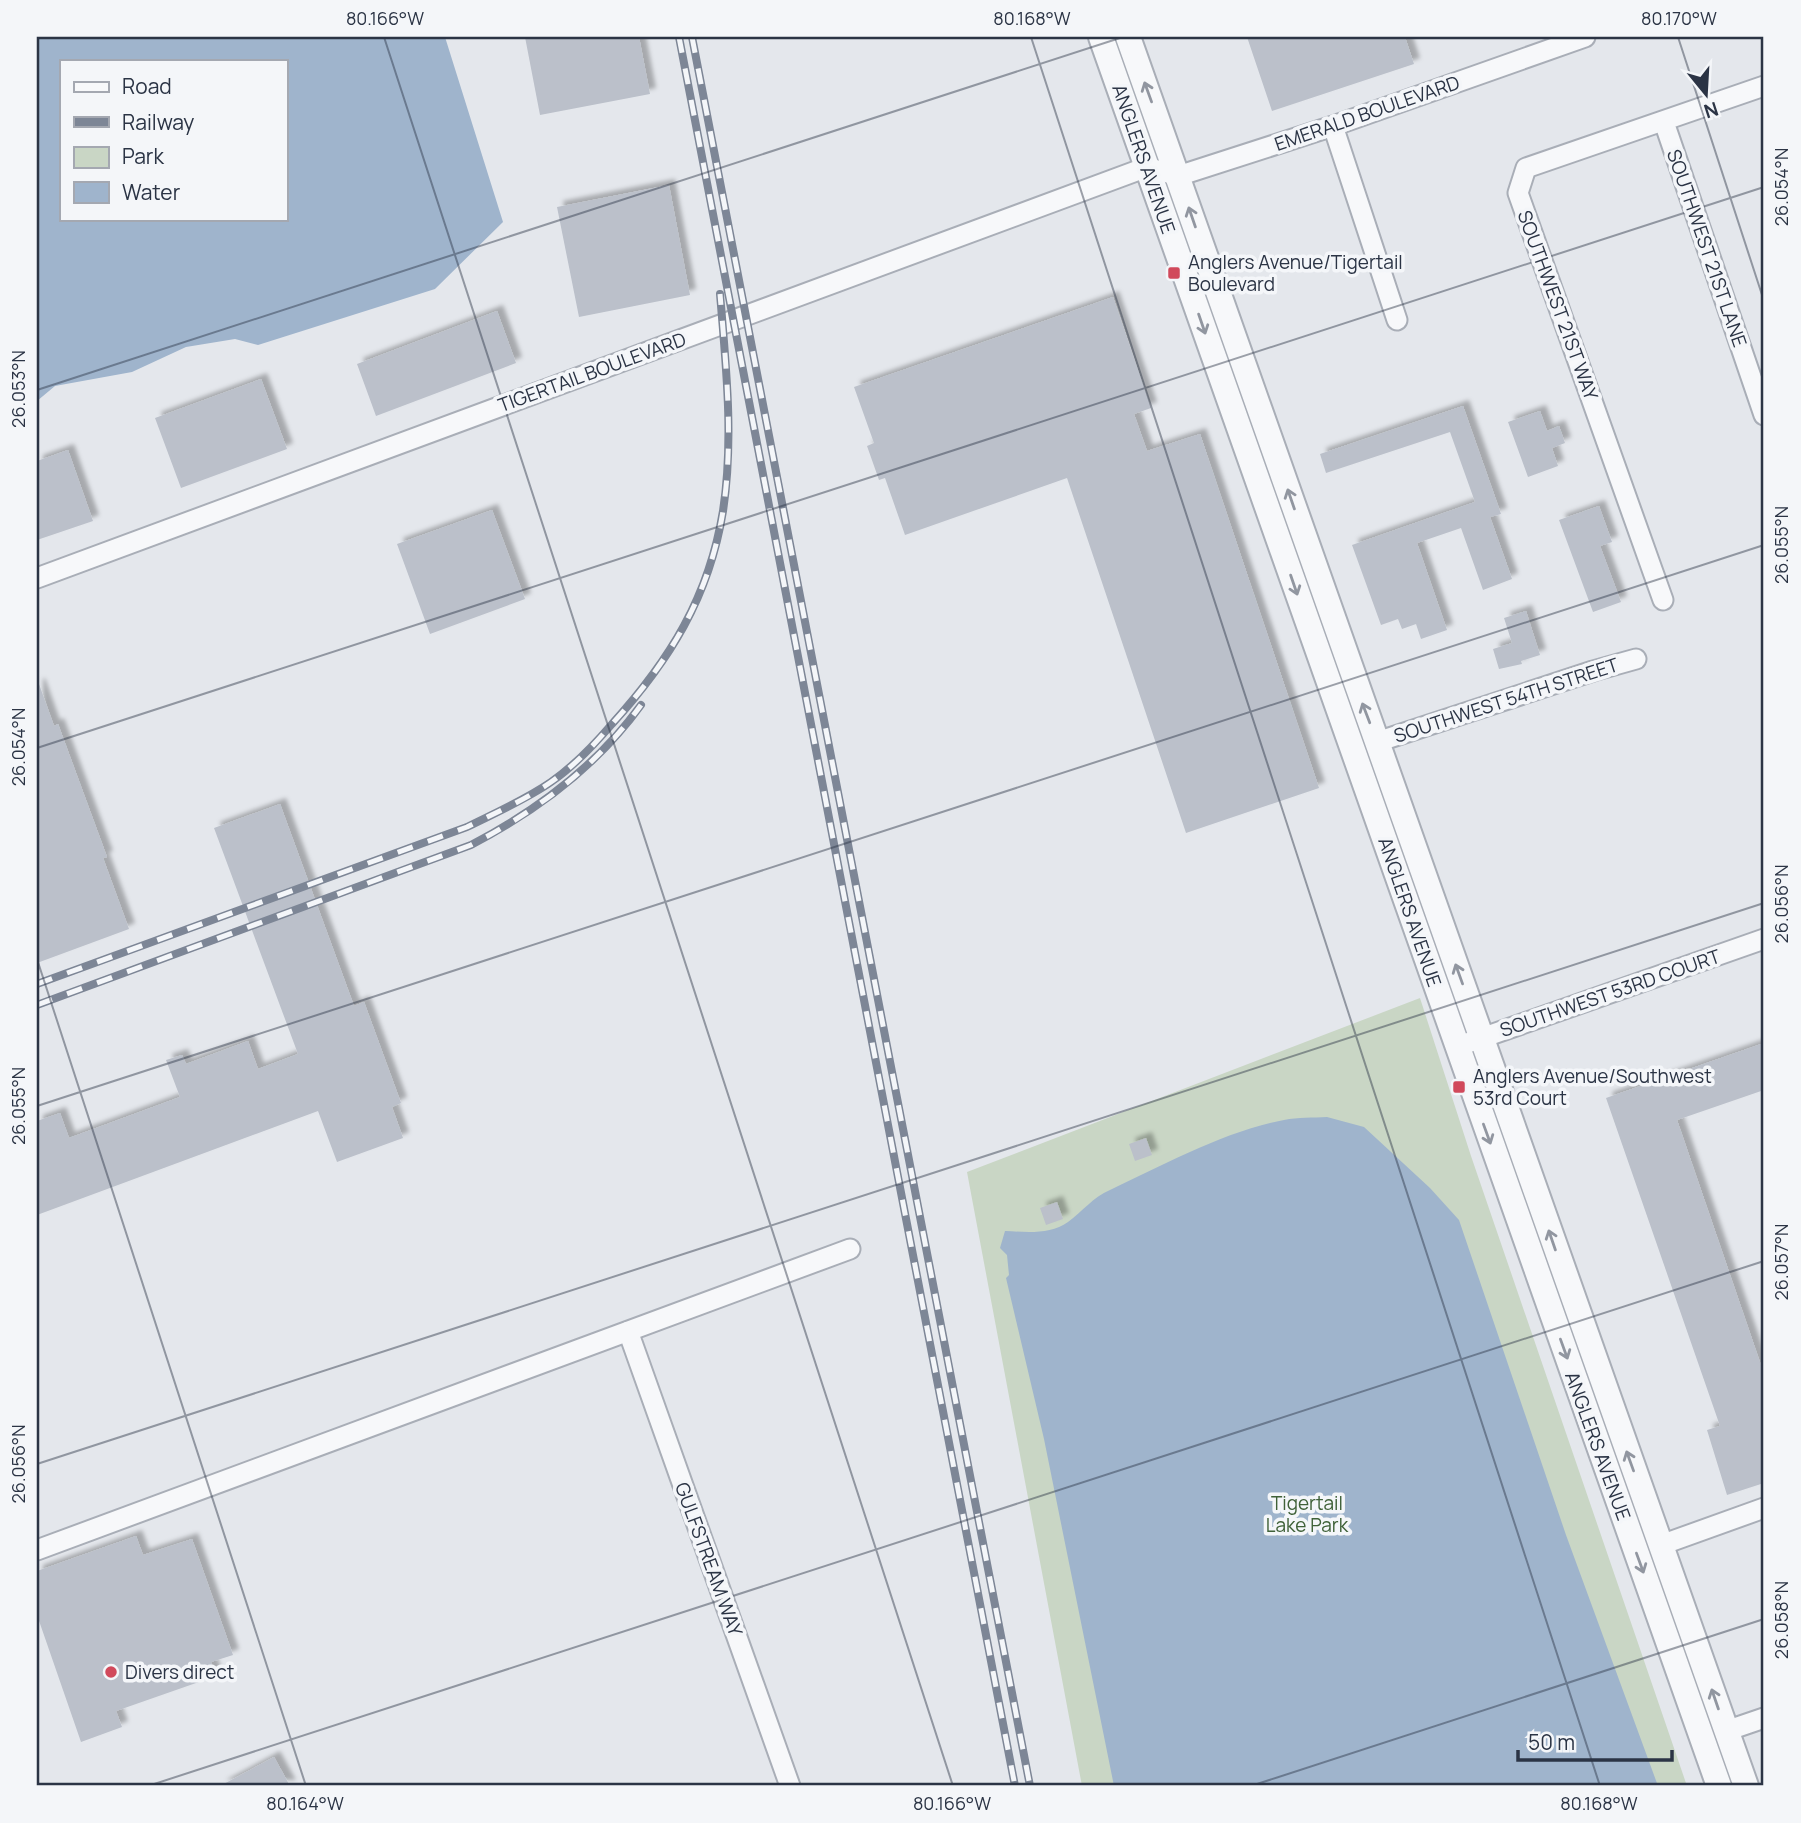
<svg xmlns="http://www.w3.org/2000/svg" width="1801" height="1823" viewBox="0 0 1801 1823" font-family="Manrope,sans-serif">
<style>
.green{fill:#c9d6c5}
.water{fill:#9fb4cc;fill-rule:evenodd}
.building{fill:#bbc0ca;filter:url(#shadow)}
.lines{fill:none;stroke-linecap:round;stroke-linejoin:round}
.minor-casing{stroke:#a9aeb7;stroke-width:23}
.tertiary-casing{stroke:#a9aeb7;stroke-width:28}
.minor{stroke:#f7f8fa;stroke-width:19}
.tertiary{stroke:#f7f8fa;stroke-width:24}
.rail-casing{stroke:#7d8696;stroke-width:8}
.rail{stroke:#f4f6f9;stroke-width:5;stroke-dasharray:16;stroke-linecap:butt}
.oneway{stroke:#9196a0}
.ticks{fill:none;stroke:#2b3445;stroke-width:2;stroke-opacity:0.45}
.poi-dot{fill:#d1495b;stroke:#f4f6f9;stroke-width:2.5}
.labels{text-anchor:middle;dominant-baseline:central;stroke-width:7;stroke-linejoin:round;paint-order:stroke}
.street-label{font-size:19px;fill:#2b3445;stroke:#f4f6f9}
.poi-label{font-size:19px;fill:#2b3445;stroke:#f4f6f9;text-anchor:start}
.park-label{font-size:19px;fill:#3f6138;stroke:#f4f6f9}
.neatline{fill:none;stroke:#2b3445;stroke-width:2.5}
.ticks-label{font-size:18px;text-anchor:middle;fill:#2b3445}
</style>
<defs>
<filter id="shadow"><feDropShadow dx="6" dy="-6" stdDeviation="2" flood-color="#0004"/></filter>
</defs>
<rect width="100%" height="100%" fill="#e4e7ec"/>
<path class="green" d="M1420 998 1471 1156 1687 1786H1082L967 1172Z"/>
<path class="water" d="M37 37H445L503 222 435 289 258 345 235 339 186 347 132 372 55 386 37 401ZM61 61H285V219H61Z
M1327 1117 1364 1127 1430 1188 1459 1220 1566 1535 1658 1786H1114L1044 1439 1006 1278 1009 1275 1007 1255 1000 1248 1005 1231C1026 1232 1050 1235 1068 1222 1082 1212 1093 1197 1110 1190 1166 1164 1223 1132 1284 1120 1298 1117 1313 1118 1327 1117Z"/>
<path class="building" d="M525 37H639L650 94 540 115Z
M1247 37H1405L1414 64 1272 111Z
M669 185 690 295 579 317 557 207Z
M1113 297 1151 408 1134 414 1147 451 1200 434 1319 788 1186 833 1067 478 905 535 885 478 879 480 867 446 874 443 854 387Z
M497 311 516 363 376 416 357 364Z
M261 379 287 449 181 488 155 418Z
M1463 406 1501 514 1490 517 1512 579 1483 590 1461 528 1417 543 1447 630 1421 639 1416 624 1402 629 1398 619 1381 625 1352 545 1475 502 1450 432 1326 473 1320 454Z
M1540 411 1547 431 1559 426 1565 443 1552 448 1558 466 1528 477 1508 422Z
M68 450 93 521 37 540V461Z
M1599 506 1612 542 1600 546 1621 602 1593 612 1559 520Z
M492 510 525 599 430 634 397 544Z
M1526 611 1540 655 1521 661 1522 664 1499 669 1493 649 1512 643 1504 618Z
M39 684 54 726 58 724 107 857 103 858 129 929 37 963V685Z
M280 804 354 1006 364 1002 401 1103 392 1107 403 1138 337 1162 318 1111 37 1215V1121L60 1113 69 1138 180 1097 166 1060 182 1055 186 1064 248 1041 258 1069 298 1054 214 828Z
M1764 1043V1090L1677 1120 1764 1374V1483L1727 1495 1707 1430 1720 1426 1606 1098Z
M1146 1138 1152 1155 1135 1161 1129 1144Z
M1057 1202 1063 1219 1046 1225 1040 1208Z
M136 1536 143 1555 192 1539 233 1655 211 1662 216 1676 116 1711 122 1727 81 1742 37 1615V1571Z
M274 1757 290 1786H220Z"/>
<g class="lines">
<defs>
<path id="minor" d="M1664 122 1764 415
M1333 126 1397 320
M37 578 1147 167 1178 176 1333 126 1585 37
M1663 600 1518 193 1526 168 1764 86
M1377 742 1593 671 1636 659
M1456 1047 1764 939
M628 1331 790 1786
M1661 1545 1764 1508
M37 1550 850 1249
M1726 1731 1764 1718"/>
<path id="tertiary" d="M1101 37 1719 1786
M1128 37 1746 1786"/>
</defs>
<use href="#minor" class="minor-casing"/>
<use href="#tertiary" class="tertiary-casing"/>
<use href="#minor" class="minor"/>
<use href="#tertiary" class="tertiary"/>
<defs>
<path id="rail" d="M679 37 1015 1786
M692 37 1030 1786
M37 984 467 827C495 813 525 800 551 782 574 766 594 745 612 724 670 660 709 597 723 511 734 439 726 366 720 294
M37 1005 471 845C538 810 597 766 641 705"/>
</defs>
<use href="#rail" class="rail-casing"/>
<use href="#rail" class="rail"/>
</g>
<defs><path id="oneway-shaft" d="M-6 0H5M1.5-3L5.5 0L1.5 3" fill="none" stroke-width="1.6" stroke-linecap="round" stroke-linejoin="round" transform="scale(1.75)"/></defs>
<g class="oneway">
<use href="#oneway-shaft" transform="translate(1148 92) rotate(-110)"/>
<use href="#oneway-shaft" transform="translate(1192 217) rotate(-109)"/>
<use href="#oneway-shaft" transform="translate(1202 324) rotate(71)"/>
<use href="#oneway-shaft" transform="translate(1291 499) rotate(-109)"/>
<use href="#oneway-shaft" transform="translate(1294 585) rotate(71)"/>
<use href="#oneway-shaft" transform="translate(1366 713) rotate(-111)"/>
<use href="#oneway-shaft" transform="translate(1459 974) rotate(-110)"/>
<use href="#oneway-shaft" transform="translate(1487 1134) rotate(70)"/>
<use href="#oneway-shaft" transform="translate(1552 1240) rotate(-109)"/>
<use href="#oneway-shaft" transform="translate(1564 1349) rotate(70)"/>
<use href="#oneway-shaft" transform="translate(1630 1461) rotate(-110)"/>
<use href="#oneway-shaft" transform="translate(1640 1563) rotate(70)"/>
<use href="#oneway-shaft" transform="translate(1715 1699) rotate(-109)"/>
</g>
<path class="ticks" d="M384 37 953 1786M1031 37 1600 1786M1678 37 1764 301M37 390 1123 37M37 748 1764 187M37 959 306 1786M37 1106 1764 545M37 1464 1764 903M148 1786 1764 1261M1251 1786 1764 1619"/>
<g class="poi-dot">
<rect x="1167" y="266" width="14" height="14" rx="3.5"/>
<rect x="1452" y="1080" width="14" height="14" rx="3.5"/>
<circle cx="111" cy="1672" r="7"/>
</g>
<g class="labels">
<g class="street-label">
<text transform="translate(1367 113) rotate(-19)">EMERALD BOULEVARD</text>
<text transform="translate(1144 159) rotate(71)">ANGLERS AVENUE</text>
<text transform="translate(1707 248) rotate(71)">SOUTHWEST 21ST LANE</text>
<text transform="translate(1558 305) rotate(70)">SOUTHWEST 21ST WAY</text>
<text transform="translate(592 372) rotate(-20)">TIGERTAIL BOULEVARD</text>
<text transform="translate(1506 700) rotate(-18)">SOUTHWEST 54TH STREET</text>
<text transform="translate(1410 912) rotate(71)">ANGLERS AVENUE</text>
<text transform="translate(1610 993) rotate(-19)">SOUTHWEST 53RD COURT</text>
<text transform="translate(1598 1446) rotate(70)">ANGLERS AVENUE</text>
<text transform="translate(709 1559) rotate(70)">GULFSTREAM WAY</text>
</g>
<g class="poi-label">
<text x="1188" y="262">Anglers Avenue/Tigertail<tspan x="1188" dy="22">Boulevard</tspan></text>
<text x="1473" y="1076">Anglers Avenue/Southwest<tspan x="1473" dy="22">53rd Court</tspan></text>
<text x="125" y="1672">Divers direct</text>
</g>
<g class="park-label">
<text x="1307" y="1503">Tigertail<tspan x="1307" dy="22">Lake Park</tspan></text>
</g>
</g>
<rect width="1801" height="1823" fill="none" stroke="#f4f6f9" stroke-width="77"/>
<rect x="60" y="60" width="228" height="161" fill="#f4f6f9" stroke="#a4a8b1" stroke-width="2"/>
<rect x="74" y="82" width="35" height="10" fill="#f7f8fa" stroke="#a4a8b1" stroke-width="2"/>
<text x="122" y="94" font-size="21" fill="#2b3445">Road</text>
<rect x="74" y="117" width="35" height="10" fill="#7d8696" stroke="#a4a8b1" stroke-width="2"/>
<text x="122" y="130" font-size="21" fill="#2b3445">Railway</text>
<rect x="74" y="147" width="35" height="21" fill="#c9d6c5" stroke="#a4a8b1" stroke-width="2"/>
<text x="122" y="164" font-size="21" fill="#2b3445">Park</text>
<rect x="74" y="182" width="35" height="21" fill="#9fb4cc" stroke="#a4a8b1" stroke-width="2"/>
<text x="122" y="200" font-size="21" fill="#2b3445">Water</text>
<g transform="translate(1706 94) rotate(162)" stroke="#f4f6f9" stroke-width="5" paint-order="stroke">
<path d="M0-5L12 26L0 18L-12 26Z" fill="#2b3445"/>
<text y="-10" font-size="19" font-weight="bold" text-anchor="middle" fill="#2b3445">N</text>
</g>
<path d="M1518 1750v10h154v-10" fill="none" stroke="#2b3445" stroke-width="3.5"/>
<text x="1528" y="1750" font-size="21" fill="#2b3445" stroke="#f4f6f9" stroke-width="5" paint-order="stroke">50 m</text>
<rect x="38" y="38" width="1724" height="1746" class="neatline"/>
<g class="ticks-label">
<text x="385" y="25">80.166°W</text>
<text x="1032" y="25">80.168°W</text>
<text x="1679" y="25">80.170°W</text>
<text transform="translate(1782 187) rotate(-90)" y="6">26.054°N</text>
<text transform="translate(19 389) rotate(-90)" y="6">26.053°N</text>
<text transform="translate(1782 545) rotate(-90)" y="6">26.055°N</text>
<text transform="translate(19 747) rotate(-90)" y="6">26.054°N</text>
<text transform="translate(1782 904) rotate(-90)" y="6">26.056°N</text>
<text transform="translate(19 1106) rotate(-90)" y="6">26.055°N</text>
<text transform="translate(1782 1262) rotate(-90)" y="6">26.057°N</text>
<text transform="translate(19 1464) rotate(-90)" y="6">26.056°N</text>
<text transform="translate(1782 1620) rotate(-90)" y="6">26.058°N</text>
<text x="305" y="1810">80.164°W</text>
<text x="952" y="1810">80.166°W</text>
<text x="1599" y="1810">80.168°W</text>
</g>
</svg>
